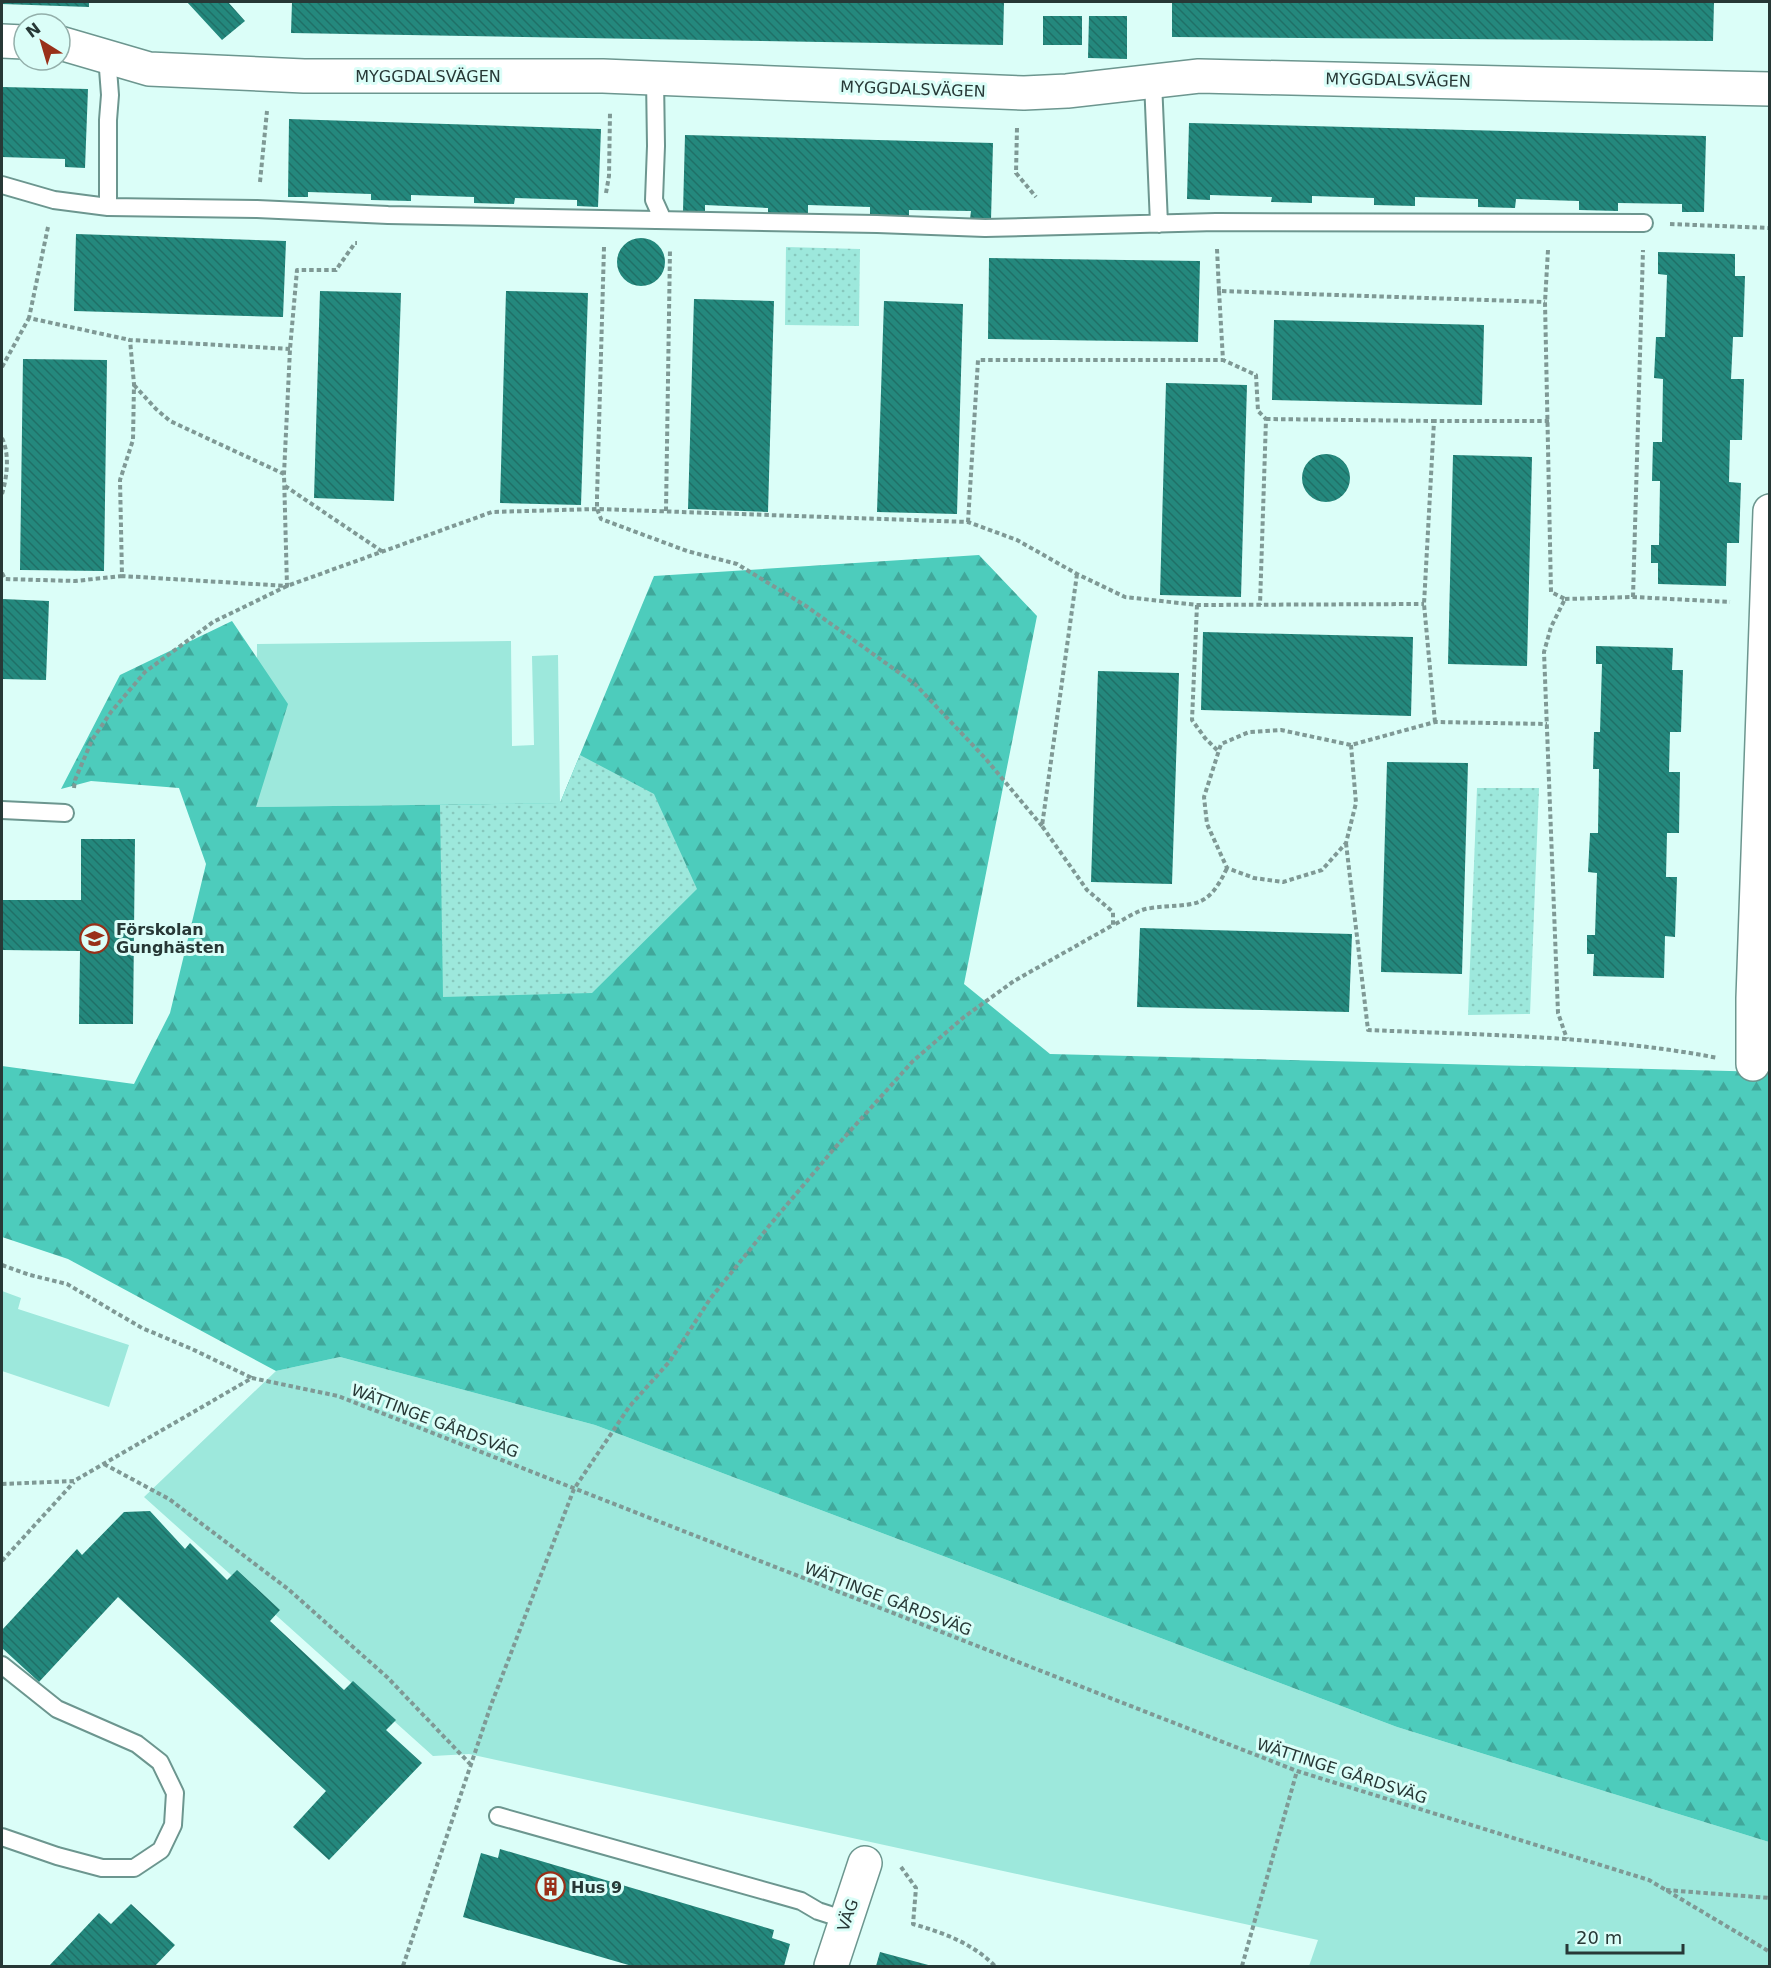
<svg xmlns="http://www.w3.org/2000/svg" width="1771" height="1968" viewBox="0 0 1771 1968" font-family="'DejaVu Sans',sans-serif">
<style>
.grass{fill:#9de8dc}
.forest{fill:url(#forest-firs)}
.park{fill:url(#park-dots)}
.building{fill:url(#building-back-hatch)}
.lines{fill:none;stroke-linecap:round;stroke-linejoin:round}
.lane-casing{stroke:#6c968f;stroke-width:20}
.street-casing{stroke:#6c968f;stroke-width:36}
.path{stroke:#7f9995;stroke-width:4;stroke-dasharray:4.5 3;stroke-linecap:butt}
.lane{stroke:#fff;stroke-width:16}
.street{stroke:#fff;stroke-width:33}
.labels{text-anchor:middle;dominant-baseline:central;stroke-width:6;stroke-linejoin:round;paint-order:stroke}
.street-label{font-size:16px;fill:#273836;stroke:#dbfef8}
.poi-label{font-size:16px;font-weight:bold;fill:#273836;stroke:#dbfef8;text-anchor:start}
</style>
<defs>
<pattern id="forest-firs" width="22" height="20" patternUnits="userSpaceOnUse" patternTransform="scale(1.5)"><rect width="22" height="20" fill="#4dccbc"/><path d="M5 1l3.5 6h-7zM16 11l3.5 6h-7z" fill="#40a79a"/></pattern>
<pattern id="park-dots" width="8" height="8" patternUnits="userSpaceOnUse" patternTransform="scale(1.5)"><rect width="8" height="8" fill="#9de8dc"/><path d="M2 2h.1M6 6h.1" fill="none" stroke="#87c8bd" stroke-width="1.8" stroke-linecap="round"/></pattern>
<pattern id="building-back-hatch" width="6" height="6" patternUnits="userSpaceOnUse" patternTransform="scale(1.5)"><rect width="6" height="6" fill="#24887d"/><path d="M-1 5l2 2M0 0l6 6M5-1l2 2" fill="none" stroke="#1f7067"/></pattern>
</defs>
<rect width="100%" height="100%" fill="#dbfef8"/>
<path class="grass" d="M511 641 512 746 534 745 532 656 558 655 560 803 256 807 257 644Z
M2 1291 21 1298 18 1309 129 1345 109 1407 2 1371Z
M340 1357 595 1425 1397 1727 1769 1842V1966H1309L1318 1940 469 1754 433 1756 144 1497 276 1371Z"/>
<path class="forest" d="M979 555 1037 616 964 984 1050 1054 1769 1072V1842L1397 1727 595 1425 340 1357 276 1371 68 1259 2 1237V1066L134 1084 170 1013 206 864 179 788 91 781 61 789 120 675 232 621 288 704 256 807 560 803 654 576Z"/>
<path class="park" d="M786 247 860 249 859 326 785 325Z
M580 755 654 794 697 889 592 993 443 997 440 805 560 803Z
M1477 788H1539L1530 1014 1468 1015Z"/>
<path class="building" d="M2 2H89V7L2 4Z
M187 2H228L245 21 222 40Z
M292 2H1004L1003 45 291 33Z
M1172 2H1714L1713 41 1172 37Z
M1043 16H1082V45H1043Z
M1089 16H1127V59L1088 58Z
M2 87 88 89 85 168 65 167V159L2 157Z
M289 119 601 129 598 207 577 206V200L515 198 514 204 474 203V197L411 195V201L371 200V194L308 192V197H288Z
M1189 123 1706 136 1704 212H1682V204L1618 203V211L1579 210V201L1516 199 1515 208 1478 207V199L1415 197V206L1374 205V198L1312 196V203L1271 202 1272 197 1210 195V200L1187 199Z
M685 135 993 143 991 220 970 219 971 211 909 210V217L870 216V207L808 205V215L768 213V208L705 205V212L683 211Z
M76 234 286 241 283 317 74 311Z
M617 262a24 24 0 1 1 48 0a24 24 0 1 1-48 0Z
M1658 252 1735 254V276H1745L1743 337H1733L1731 379H1744L1742 440H1730L1729 482 1741 483 1739 543H1727L1726 586 1658 584V563H1651V545H1659L1660 481H1652L1653 442H1662L1663 379 1654 378 1656 337H1665L1667 275 1658 274Z
M989 258 1200 261 1198 342 988 339Z
M320 291 401 293 394 501 314 498Z
M506 291 588 293 581 505 500 503Z
M694 299 774 301 768 512 688 509Z
M884 301 963 304 957 514 877 512Z
M1274 320 1484 325 1482 405 1272 400Z
M23 359 107 360 104 571 20 570Z
M1166 383 1247 385 1241 597 1160 595Z
M1302 478a24 24 0 1 1 48 0a24 24 0 1 1-48 0Z
M1453 455 1532 457 1527 666 1448 664Z
M2 599 49 601 46 680 2 679Z
M1203 632 1413 637 1411 716 1201 710Z
M1596 646 1673 648 1672 670H1683L1681 732H1670L1669 772H1680L1679 833H1667L1666 877H1677L1675 937 1665 936 1664 978 1593 976 1594 954H1587V935H1595L1597 873 1588 872 1590 833H1598L1599 769H1593L1594 732H1600L1602 664H1596Z
M1098 671 1179 673 1172 884 1091 882Z
M1387 762 1468 763 1462 974 1381 972Z
M81 839H135L133 1024H79L80 951 2 950V900H81Z
M1140 928 1352 934 1349 1012 1137 1007Z
M150 1511 185 1549 190 1543 227 1580 237 1570 280 1610 270 1621 344 1690 353 1681 396 1720 386 1730 422 1763 329 1860 293 1827 326 1791 118 1597 39 1682 2 1648V1630L77 1549 82 1555 124 1512Z
M500 1849 774 1930 772 1938 790 1944 784 1966H632L463 1917 481 1853 498 1858Z
M131 1904 175 1945 155 1966H49L99 1913 111 1924Z
M880 1952 932 1966H876Z"/>
<g class="lines">
<defs>
<path id="lane" d="M107 56 110 95 108 120V207
M655 78 656 146 654 200 663 220
M1153 81 1159 224
M2 185 54 200 108 207 257 209 388 215 877 224 985 228 1216 222 1644 223
M2 810 65 813
M2 1665 57 1709 137 1744 160 1762 175 1793 173 1825 161 1850 134 1868H102L57 1856 2 1837
M498 1816 801 1901 818 1911 846 1920"/>
<path id="street" d="M2 41 24 42
M60 43 149 69 304 76H603L1024 93 1067 91 1199 76 1770 89
M1753 1064V998L1770 511
M831 1966 865 1863"/>
</defs>
<use href="#lane" class="lane-casing"/>
<use href="#street" class="street-casing"/>
<path class="path" d="M1017 128 1016 173 1036 197
M260 182 267 111
M606 193 609 176 610 113
M1670 224 1770 228
M48 227 29 318 130 340
M604 247 597 497V509L601 519 687 551 737 564 806 606 915 684 985 758 1042 826
M1217 249 1219 291 1545 302
M1548 250 1545 302 1551 592 1565 599 1551 627 1544 652 1558 1013 1567 1039
M1219 291 1223 360 1256 375 1258 411 1266 419 1260 605
M290 349 130 340 134 384 133 440 120 480 122 576 287 586 284 474 290 349 297 270H336L355 243H357
M2 367 29 318
M134 385 156 409 170 421 284 474
M1266 419 1434 421
M2 438C10 455 7 477 2 494
M285 486 383 552
M666 511 670 249
M968 522 978 360H1223
M2 573 5 579 75 581 122 576
M1077 574 1042 826 1087 890 1113 912V925C1124 920 1138 909 1151 908 1193 902 1206 913 1227 868
M1633 597 1643 250
M1565 599 1633 597 1730 602
M1197 605 1192 720 1205 738 1219 752
M1435 722 1424 604 1434 421H1549
M1351 745 1356 803 1346 843 1322 870 1283 882 1254 878 1227 868 1207 824 1204 797 1221 744 1249 732 1281 730 1351 745 1435 722 1547 724
M74 788 75 780 92 740 111 712 145 672 213 622 287 586 492 512 597 509 968 522 1017 540 1077 574 1125 597 1197 605 1424 604
M1346 843 1368 1030C1485 1035 1603 1036 1718 1058
M2 1265 30 1275 67 1284 142 1328 192 1349 252 1378
M104 1464 169 1499 288 1589 388 1678 471 1765
M2 1484 74 1481 252 1378 338 1396 1297 1771 1649 1880 1770 1952
M2 1561 74 1482
M901 1867 916 1888 913 1924C944 1933 972 1943 995 1966
M1666 1890 1770 1898
M403 1966 491 1705 574 1489 629 1407 670 1361 710 1299 769 1226 833 1150 913 1061 964 1017 1014 981 1113 925
M1242 1966 1297 1771"/>
<use href="#lane" class="lane"/>
<use href="#street" class="street"/>
</g>
<defs>
<symbol id="school-ring" viewBox="-11 -11 22 22"><circle r="9.5" fill="#dbfef8" stroke="#993019" stroke-width="1.5"/><path d="M0-5L7-2L0 1L-7-2ZM-4 1L0 2.5L4 1V4Q0 6-4 4Z" fill="#993019"/></symbol>
<symbol id="building-ring" viewBox="-11 -11 22 22"><circle r="9.5" fill="#dbfef8" stroke="#993019" stroke-width="1.5"/><path d="M-4-6H4V6H1V3H-1V6H-4ZM-2.5-4.3h1.7v1.8h-1.7ZM.8-4.3h1.7v1.8H.8ZM-2.5-1h1.7V.8h-1.7ZM.8-1h1.7V.8H.8Z" fill="#993019"/></symbol>
</defs>
<g fill-rule="evenodd">
<use href="#school-ring" x="78" y="922" width="33" height="33"/>
<use href="#building-ring" x="534" y="1870" width="33" height="33"/>
</g>
<g class="labels">
<g class="street-label">
<text x="428" y="76">MYGGDALSVÄGEN</text>
<text transform="translate(1398 80) rotate(1)">MYGGDALSVÄGEN</text>
<text transform="translate(913 89) rotate(2)">MYGGDALSVÄGEN</text>
<text transform="translate(435 1421) rotate(21)">WÄTTINGE GÅRDSVÄG</text>
<text transform="translate(888 1599) rotate(21)">WÄTTINGE GÅRDSVÄG</text>
<text transform="translate(1342 1771) rotate(18)">WÄTTINGE GÅRDSVÄG</text>
<text transform="translate(848 1915) rotate(-71)">VÄG</text>
</g>
<g class="poi-label">
<text x="116" y="929">Förskolan<tspan x="116" dy="18">Gunghästen</tspan></text>
<text x="571" y="1887">Hus 9</text>
</g>
</g>
<rect width="1771" height="1968" fill="none" stroke="#273836" stroke-width="6"/>
<g transform="translate(42 42) rotate(323)"><circle r="28" fill="#dbfef8" stroke="#93afaa" stroke-width="1.5"/>
<path d="M0-4.5L10 22L0 15L-10 22Z" fill="#993019"/>
<text y="-9" font-size="16" font-weight="bold" text-anchor="middle" fill="#273836">N</text>
</g>
<path d="M1567 1944v9h116v-9" fill="none" stroke="#273836" stroke-width="3"/>
<text x="1576" y="1944" font-size="18" fill="#273836" stroke="#dbfef8" stroke-width="4.5" paint-order="stroke">20 m</text>
</svg>
